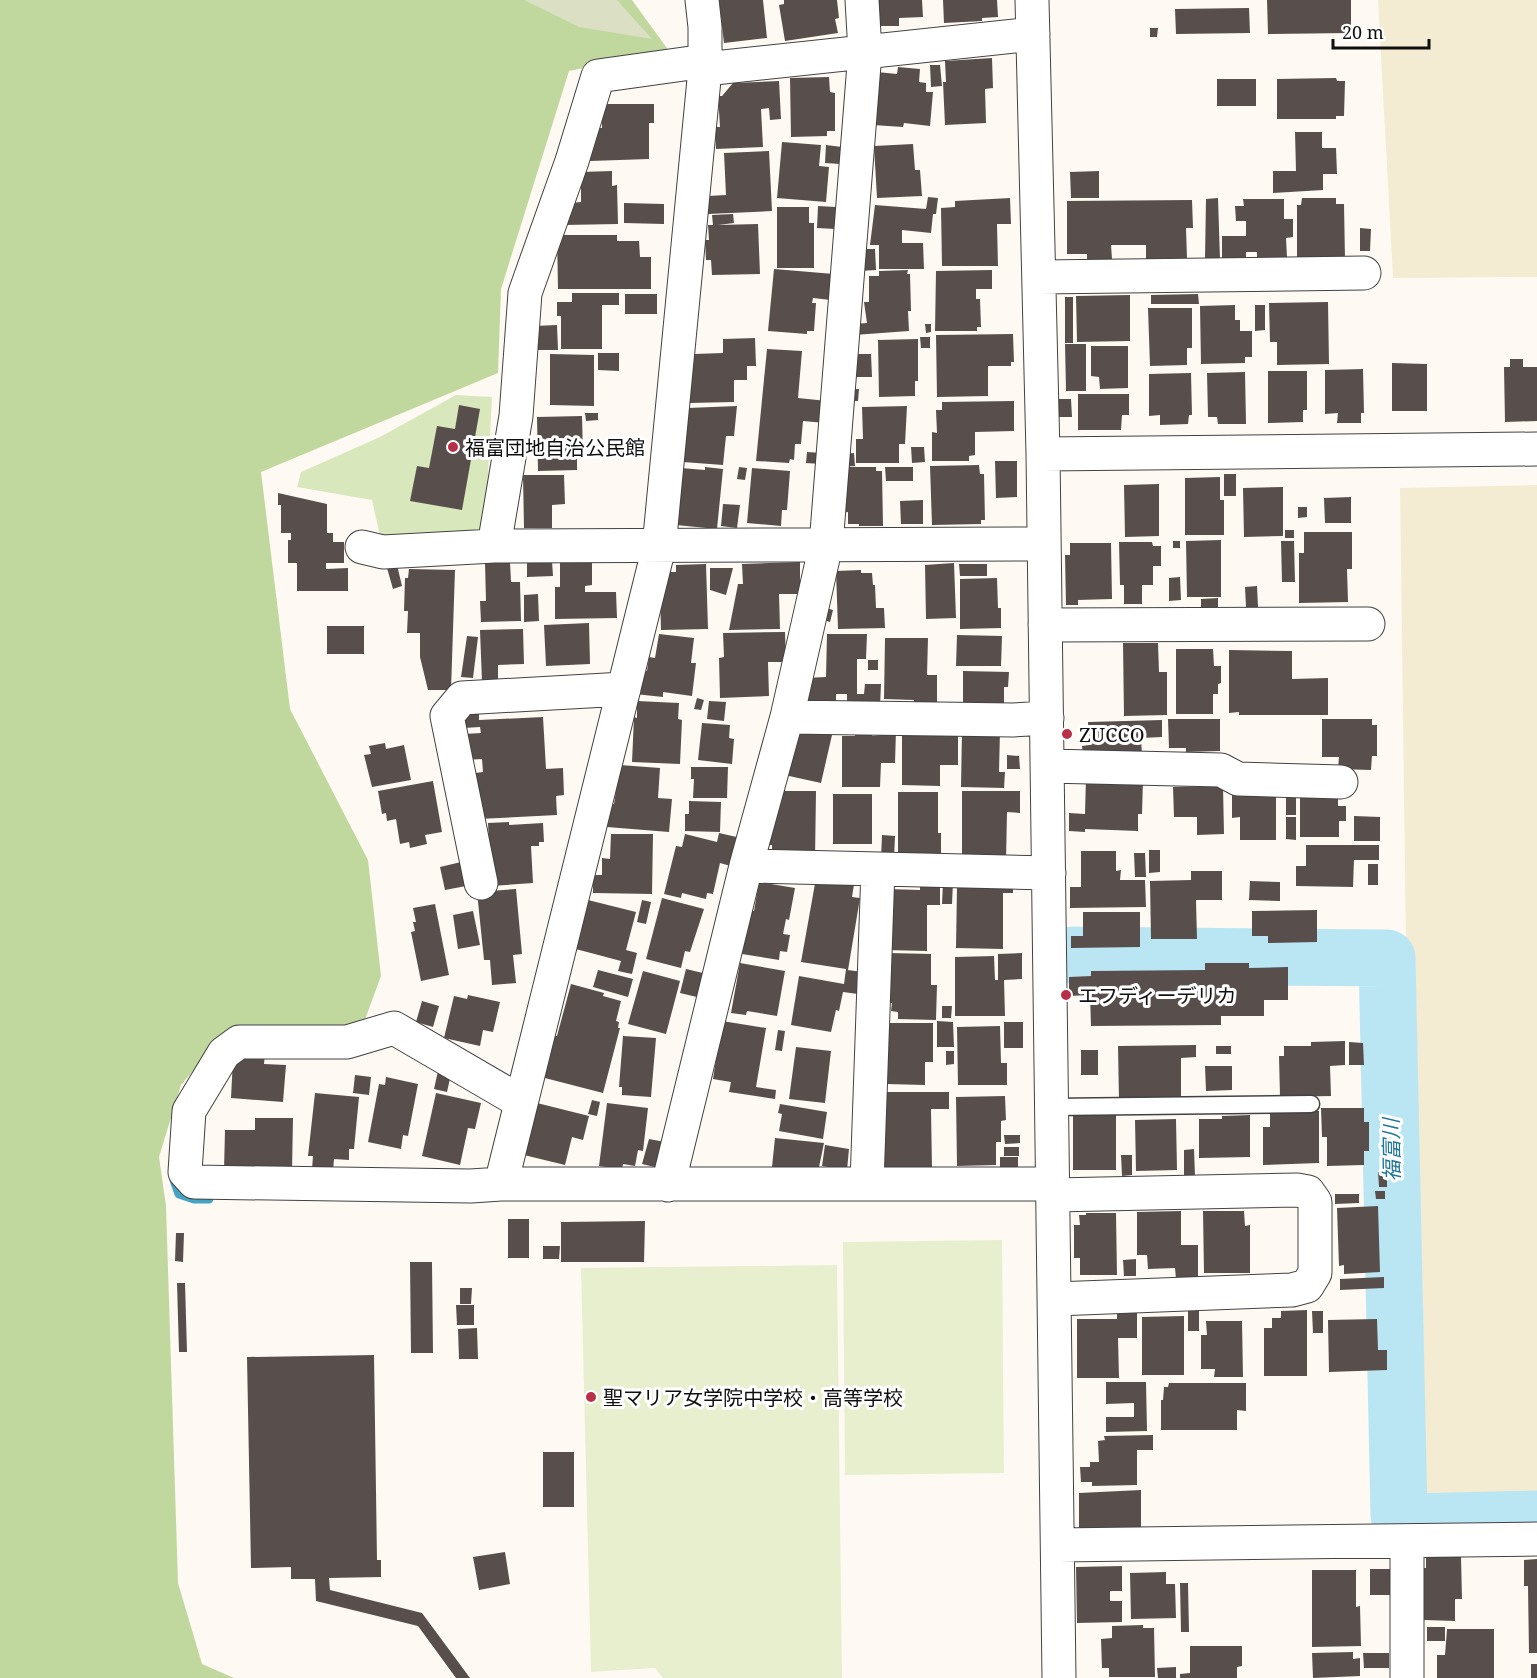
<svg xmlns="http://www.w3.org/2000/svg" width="1537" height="1678" viewBox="0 0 1537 1678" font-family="'Noto Serif','Noto Sans JP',serif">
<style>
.farmland{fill:#f3ecd3}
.green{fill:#d9e7bd}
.forest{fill:#c0d79d}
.cemetery{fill:#dbe0c4}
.pitch{fill:#e8efcf}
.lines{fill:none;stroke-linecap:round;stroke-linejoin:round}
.stream{stroke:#45a4c6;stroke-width:9}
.river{stroke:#bae6f3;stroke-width:57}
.building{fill:#584f4c}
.service-casing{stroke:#424242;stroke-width:19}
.minor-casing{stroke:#424242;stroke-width:35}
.service{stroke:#fff;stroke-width:16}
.minor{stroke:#fff;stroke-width:33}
.poi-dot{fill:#b82f48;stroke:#fff;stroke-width:2}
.labels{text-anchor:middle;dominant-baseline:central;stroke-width:6;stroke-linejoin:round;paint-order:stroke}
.poi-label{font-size:20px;fill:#0f0f0f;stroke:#fff;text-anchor:start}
.water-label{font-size:21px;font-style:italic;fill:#1f769b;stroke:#fff}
</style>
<rect width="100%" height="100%" fill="#fefaf3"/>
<path class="farmland" d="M1378 0H1537V277L1393 278Z
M1537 485V1497L1413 1496 1400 488Z"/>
<path class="green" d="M456 395 492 397 485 534 380 536 372 500 297 487 301 472 380 437Z"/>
<path class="forest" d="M0 0H632L669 51 569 71 501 289 498 373 261 472 290 709 368 860 381 976 363 1025 227 1031 181 1085 159 1157 166 1206 178 1583 202 1664 234 1678H0Z"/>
<path class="cemetery" d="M524 0H617L652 39 579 27Z"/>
<path class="pitch" d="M1002 1240 1004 1473 845 1475 843 1242Z
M837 1265 842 1678H663L655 1668 591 1672 581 1268Z"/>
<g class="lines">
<path class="stream" d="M174 1180 179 1194 194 1199H209"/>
<path class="river" d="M1073 955 1387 958 1399 1515 1406 1522 1537 1519"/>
</g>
<path class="building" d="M719 0H763L767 38 724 43Z
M784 0H837L839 18 835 19 838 33 785 41 779 5 784 4Z
M875 0H922L923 17 899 18V26H876Z
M943 0H997L998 17 982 18V21L944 23Z
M1267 0H1351V33L1268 34Z
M1249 8 1250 33 1176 34 1175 9Z
M1150 28H1158L1157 37H1150Z
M992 58 993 88 985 89 986 123 945 125 943 82H946L945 61Z
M930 65H940L942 86 931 87Z
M898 67 920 69 919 82 926 83V92H933L930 126 904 123 903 127 873 125 877 72 897 74Z
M829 77 830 92 835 93V131H827V136L791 137 790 78Z
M1336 78 1337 81H1345L1344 116H1336V119H1277V79Z
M1217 79H1256V106H1217Z
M779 81 781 119 770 120 769 108 761 109 763 147 716 149 715 127H720L718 96H722L733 83Z
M602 104H654V123H649V159L590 161V140L594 128H602Z
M1295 132H1322V148H1336L1337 174H1323V190L1273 193V171H1296Z
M782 142 821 145 819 166 829 167 826 202 777 198Z
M913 144 915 170H920L922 196 877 198 874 146Z
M826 145 842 147 840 164 825 163Z
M769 151 772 211 708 214V196L726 195 724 153Z
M612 171V186L617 185 618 224 564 225 570 203 581 202V172Z
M1099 171V198H1071L1070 172Z
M928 197 938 198 936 214H933L931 233 902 230V243H923L924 269H879V245H870L875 205 926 209Z
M1010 198 1011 224H997L998 266H942L941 208 955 207V201Z
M1218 198 1220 259H1205L1206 199Z
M1302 198H1336V204H1344L1345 259 1297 260V205H1301Z
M1243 199H1284V219H1293V237L1286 238 1287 257H1257V252H1246V259H1222V236H1246V221H1236L1235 206H1244Z
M1192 200 1193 228H1186L1187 258 1146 259V245H1111L1112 259H1087V254H1067V201Z
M624 203 664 204V224L624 223Z
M818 206 836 207 835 229 817 228Z
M777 207H809V223H814V268H777Z
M733 214 734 223 718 225 758 224 760 274 712 275 711 260H706L705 240H709L708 225H713L712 215Z
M1360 228 1371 229 1370 251H1360Z
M557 235H617V241H639L640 257H651V289H558Z
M859 249H875L876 270 860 271Z
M774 269 834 274 831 300 813 298 812 303H816L814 331H807V334L768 331Z
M908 270 907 274H910L911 311H908L909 331 854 335 853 324 867 323 864 302H869V276H879V271Z
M992 270V289H976V299H980L981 327H977V331H935L936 271Z
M572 293H619V305H602V349H561V316H557V302H572Z
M625 294H657V314H625Z
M1198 294 1199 304H1151V295Z
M1130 295V341L1077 342 1076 296Z
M1065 297H1073V343H1065Z
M1328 302 1329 364 1277 365V342H1270L1269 303Z
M1235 305V320H1240V331H1252V357H1245V363L1201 364 1200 306Z
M1255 305H1265V330L1255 331Z
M1148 308H1192V348H1187V365L1150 366Z
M925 324H931V332L926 333Z
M557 325 558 350H534V326Z
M1013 334 1014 362H1011V366H988V396L937 397 936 335Z
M920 337H930V348H921Z
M755 338 756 366H747V380H734V402L689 403 694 354 723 353V339Z
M918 339V381H915V396L879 397 878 340Z
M1065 344H1086V391H1066Z
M1091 346H1128V388L1100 389 1099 377 1091 376Z
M767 349 802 351 798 398 827 401 825 423 803 421 801 444H795L794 460 790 459 789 463 756 461Z
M598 353H619V371L598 370Z
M550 354 594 355V406L550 405Z
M853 354H871L872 377H853Z
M1510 359H1523V367H1537V421L1505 422 1504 367H1510Z
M1392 363 1427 364V411H1392Z
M1363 369 1364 413H1361V423H1337L1338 413 1325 414V370Z
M1268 371H1307V410H1303V422L1268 423Z
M1245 372 1246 424H1218L1217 417H1208L1207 373Z
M1191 373 1192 415H1189L1188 424 1160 425V415L1149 416V374Z
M850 389H859L858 401H849Z
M1078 394H1129V415H1122L1121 430H1078Z
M1059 399H1071L1072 417H1059Z
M1014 401V431L975 432V455L969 456V461H932V432L937 433 936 410H942V402Z
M459 405 480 409 462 510 410 501 417 466 429 468 437 426 455 429Z
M737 406 734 436H726L723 465 683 462 688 408Z
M907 406 905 444H899V463H856V439H863L862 407Z
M585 413H598V420L586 421Z
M582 416 583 456H577V470L538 471 537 417Z
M911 447H924L925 462 912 463Z
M807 452 822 453 821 464 806 463Z
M854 453 855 466 842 467V454Z
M995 461H1017V497L996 498Z
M979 465 980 474H984L985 520H981V524L932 525 930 466Z
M705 467 723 469 717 529 676 525 681 468 705 470Z
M739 467 747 468 745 480 737 479Z
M847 467H876V471H882L883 526H859V524H848V512L840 513Z
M885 467H913V481H886Z
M752 468 790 471 787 510H782L781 526 747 523Z
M1224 474H1236V496H1224Z
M523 475H564L565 504 552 505V528H524Z
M1220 477V500H1224V535H1185V478Z
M1159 484V536L1125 537 1124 485Z
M1283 487V536L1244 537 1243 488Z
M278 493 327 504V533H333V542H344V563H326V569L348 568V591H297V563H288V540H291V533H281V505H278Z
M1351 497V523H1325L1324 498Z
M923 500V524H901L900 501Z
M723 504 740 505 737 528 721 526Z
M1298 507H1307V517L1298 518Z
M1285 530H1294V538H1285Z
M1304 532H1352V569H1347L1348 602 1299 603V553H1304Z
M1221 540V597H1187L1186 541Z
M1173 541H1180V548H1173Z
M1281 541H1294L1295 582H1282Z
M1119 542H1152L1153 546H1161V566H1153V585H1142V604H1124V585H1120Z
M1070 543H1111L1112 599 1078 600V605H1066L1065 555H1070Z
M552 561 553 576 527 577V562Z
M510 562 511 582H520L521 621 481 622 480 601H486L485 563Z
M800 562V594H779L780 629 729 630 738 584H743L742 564Z
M560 563H592V585L585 586V592H616L617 618 555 619V587H560Z
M954 563 956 618 926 619 925 565Z
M706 564 708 629 661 630 660 594H665V578H669V572H676V565Z
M959 564H987V576H960Z
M397 565 402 586 393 589 387 568Z
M710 568H733L726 595 710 590Z
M409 569 455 570 451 690H428L420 657V633H407L408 611H404L405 578H408Z
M861 570V573H872L873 585H875L876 608H884L885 628 838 629 836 571Z
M1180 577 1181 600 1169 601V578Z
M997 578 998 608H1001V628L960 629V579Z
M1257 586 1258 607H1246L1245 587Z
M538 594 539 621 524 622V595Z
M1218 598V608H1201V599Z
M823 607 833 610 830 622 824 620Z
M589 623 590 664 546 666 544 625Z
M327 626H364V654H327Z
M523 629 524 664 498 665V682H482L480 630Z
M785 632 786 662H768L769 696 720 698 719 658 724 657 723 633Z
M659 634 694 638 691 663H696L692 696 663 692V697L635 694 640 671H647L649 657 655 658Z
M827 634H867L866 659H857V694H864L865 684H881L880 707H847V694H836V707H805L804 678 826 677Z
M957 635 1002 636 1001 666H956Z
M467 636 478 637 473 678 461 677Z
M885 638H928L927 675H937V708H914V700L884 699Z
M1123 643H1158L1159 672H1167V715L1124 716Z
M1176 649H1213L1214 666H1221V683L1218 684V694H1213V714H1176Z
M1229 650 1292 651V679L1328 678V715H1239V712L1229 713Z
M868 660H878V670H868Z
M963 671 1009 672 1008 687H1004V705H963Z
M697 698 704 700 701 710 694 709Z
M637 701 679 703 678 719 682 720 680 764 632 762 634 717 637 718Z
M709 701 726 702 724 721 707 719Z
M479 711V720L543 717 546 769 563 768 564 795 556 796 557 815 478 819 475 773 483 772 482 759 465 760 464 734 481 733 480 727 464 728 463 712Z
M1168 719H1220V751L1186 752V748H1169Z
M1322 719H1372V725H1377V756H1372L1371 770 1338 769 1339 757H1322Z
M1162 720V737L1141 738 1142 755 1083 756 1082 746 1089 745 1088 722Z
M702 723 730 725 729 738 734 739 732 764 698 760Z
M800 726 832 735 821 783 780 774Z
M855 730H872V736L881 735V731L896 730 895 763H881L880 787H842V736H855Z
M958 731V765H940V786L902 785V734Z
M962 731H1000L999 772H1005L1004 788 961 787Z
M385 743 386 749 404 745 411 780 372 787 364 755 371 754 369 746Z
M1007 755 1019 756 1020 769H1007Z
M620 765 660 768 658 798 672 799 669 832 607 827 609 804H614Z
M691 767H728L727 798H693L694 779H691Z
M1086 777 1143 779 1142 814H1138V831L1085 829V832L1069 831V813L1085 814Z
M433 781 442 832 425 835 427 844 410 848 409 842 400 844 396 819 387 821 386 813 382 814 378 791Z
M1223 786 1224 834 1197 835V817H1174L1173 787Z
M778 791H816L815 859 772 858V845H768Z
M962 791H1020V813L1007 812 1006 861 962 860Z
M898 792H938V833H941V854H898Z
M1300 792H1338V806H1346V821H1339V837H1300Z
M1286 793H1296V815H1286Z
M833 794H872V844H833Z
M1276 794V840H1240V817L1232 818V795Z
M689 801 721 802 720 832 685 831V814H689Z
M1354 816 1380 817V841H1354Z
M1286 817H1296V840L1286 839Z
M509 822V825L543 823 544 842H539V846H531L533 883 491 886 488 823Z
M719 833 741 838 734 867 720 863 713 894 707 893 706 899 682 893 681 898 664 894 676 846 682 847 685 834 717 842Z
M611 834H653L652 894 593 893V875H602V858L610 859Z
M882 835 895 836 894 858H881Z
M1306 845H1379V860H1354L1353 887 1296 886V866H1306Z
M1149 850H1160V872L1149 873Z
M1081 851H1116V871L1121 870 1120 880H1145L1146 907 1070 908V887H1081Z
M1134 853H1145L1146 877H1135Z
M461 862 466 886 445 890 440 867Z
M1368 864H1378V885H1368Z
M1191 871H1222V900H1196L1197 939H1151L1150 881 1191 880Z
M816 878H855L852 897 860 898 848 970 862 972 858 994 843 992 839 1011 836 1010 831 1032 791 1025 799 976 844 984 846 969 801 962Z
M1250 881 1280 882V901L1249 900Z
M759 882 795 888 789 920 786 919 783 934 790 935 787 952 780 951 779 960 742 954 749 910 754 911Z
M943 882H953L952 904H942Z
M920 883H940V905H927V951L885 950 887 889 920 890Z
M1013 883V893H1003V949L956 948 957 887Z
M516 889 522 954 513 955 516 983 492 985 490 960H484L477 892Z
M662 898 704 909 690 952 685 951 681 968 646 959Z
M584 899 636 912 626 950 637 953 632 974 618 971 621 961 572 948Z
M642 900 651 902 646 924 637 922Z
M435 904 449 975 421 981 411 932 415 931 413 922H416L413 908Z
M1317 910V942L1268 943V936H1252V911Z
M473 911 480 945 458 949 453 915Z
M1083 912H1140V947L1071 948V936H1083Z
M889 953 931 954V985H937L936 1020 898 1019V1012L891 1011 892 1003H888Z
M1022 953V979L1004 980 1005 1016H955V957L994 956 995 980H998V954Z
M740 963 785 971 777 1016 747 1011 746 1015 731 1013Z
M1205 963H1249V968L1288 967V1000H1264V1016H1221V1025L1091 1026 1090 995 1069 996V977L1091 976V971L1205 970Z
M686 969 707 974 701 998 680 993Z
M598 970 633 979 628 997 593 987Z
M643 971 680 981 666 1034 628 1024Z
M571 984 604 993 603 996 621 1001 616 1021 619 1022 618 1028H620L603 1093 541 1077 552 1035 557 1036Z
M468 995 500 1002 493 1032 483 1030 480 1046 444 1038 454 996 467 999Z
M422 1001 439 1006 433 1027 416 1022Z
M942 1006H952L951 1018H942Z
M722 1021 766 1028 756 1087 776 1090 775 1099 729 1092 731 1082 713 1079Z
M937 1021 953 1022 954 1047H937Z
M1004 1022H1023V1048H1004Z
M887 1023H933V1062H925V1085L886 1084Z
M1000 1026 1001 1063H1007V1085H958L957 1027Z
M778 1030 785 1031 782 1051 775 1050Z
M623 1036 656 1038 651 1097 622 1095V1087H619Z
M1345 1041V1065L1330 1066 1331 1096 1280 1097 1279 1056H1284V1046H1311V1042Z
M1349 1042 1363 1043 1364 1065H1349Z
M1196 1045V1057L1181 1058V1099L1119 1100 1118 1046Z
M1216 1046H1231V1054H1216Z
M796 1047 831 1051 825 1103 789 1099Z
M1081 1050H1098V1075H1081Z
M946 1051H954V1064L946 1065Z
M244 1053 265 1054 264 1064 286 1065 283 1102 231 1098 233 1058Z
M1205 1066H1232V1090L1206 1091Z
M438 1071 451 1074 447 1092 434 1089Z
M355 1075 371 1077 369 1095 353 1093Z
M386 1077 418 1084 408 1136 403 1135 401 1149 368 1142 379 1084 385 1085Z
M886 1092H949V1109H931L932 1169 884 1170 881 1143H886V1125H883V1108H887Z
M315 1093 359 1097 354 1149H349V1160L334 1159 333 1171 312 1169 313 1156H308Z
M436 1093 481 1103 475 1129 468 1128 460 1165 422 1156Z
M1005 1096 1006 1120 1001 1121V1142H996V1165L957 1166 956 1097Z
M592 1100 600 1102 597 1116 588 1114Z
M537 1103 589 1116 583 1140 572 1137 565 1165 524 1155Z
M607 1103 648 1108 643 1151 638 1150 635 1166 623 1164 622 1169 599 1166Z
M780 1104 827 1112 823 1139 779 1131 782 1114 778 1113Z
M1321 1108H1364V1122H1369V1151H1364V1165L1327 1166V1137H1322Z
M1319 1111V1163L1263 1165V1127H1270V1112Z
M1116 1115V1170H1073V1116Z
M1250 1115V1157L1199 1158V1119H1222V1116Z
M255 1118H293L292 1171 224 1170 225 1130H255Z
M1176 1119 1177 1170 1136 1171 1135 1120Z
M1004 1135H1020V1143L1005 1144Z
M775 1138 824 1143 818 1172 772 1167Z
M649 1139 665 1142 659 1168 642 1164Z
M825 1145 849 1149 847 1170 822 1166Z
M1004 1147H1019V1156H1004Z
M1194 1149 1195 1176H1184V1150Z
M1121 1155H1132V1175L1122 1176Z
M1000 1157H1018V1168H1000Z
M1378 1172H1387V1187H1379Z
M1375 1191H1385V1199H1376Z
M1335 1194H1359V1203L1335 1204Z
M1378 1206 1380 1272 1344 1274V1265L1339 1266 1337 1208Z
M1181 1211V1245H1198V1279H1176L1175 1268 1148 1269 1147 1255H1137V1212Z
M1203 1211H1244L1245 1226 1250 1225V1273H1204Z
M1086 1213H1116L1117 1275H1080V1258H1074V1225H1080L1079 1215H1086Z
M508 1219H529V1258H508Z
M645 1221 644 1262H561V1222Z
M176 1233H184L183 1262 175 1261Z
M543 1246H560L559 1259H543Z
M1136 1259V1276H1124L1123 1260Z
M410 1262H432L433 1353H411Z
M1384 1277V1288L1340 1290V1279Z
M177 1283H185L187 1352H179Z
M460 1288H472L471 1304H460Z
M456 1305H474V1325H457Z
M1307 1310V1376H1264V1328H1272V1318H1281V1311Z
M1188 1311H1199V1331H1188Z
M1312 1311H1323V1333H1313Z
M1117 1313H1137V1338H1118L1119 1378H1077V1319H1117Z
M1184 1316V1375H1142V1317Z
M1377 1319 1378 1350H1387V1370L1329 1372 1328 1320Z
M1206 1321H1242L1243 1377H1214L1215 1369H1201V1335H1207Z
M477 1328 478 1359H459L458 1329Z
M374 1355 377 1560H381V1577L329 1578 330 1590 422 1613 470 1678H456L418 1626 316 1601 315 1579H291V1567L251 1568 247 1357Z
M1106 1382H1146L1147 1431 1106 1432V1417H1134V1403L1106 1404Z
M1169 1383H1246V1411L1237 1410V1430H1161V1400H1163L1164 1387H1168Z
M1153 1435V1450H1137V1485L1092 1486V1482H1081L1080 1467H1090V1462H1099L1098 1441 1105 1440 1104 1436Z
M543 1452H574V1507H543Z
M1141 1490V1532L1079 1533V1493Z
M505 1552 510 1584 479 1590 473 1557Z
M1426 1557H1461L1462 1599H1455V1621L1424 1620 1423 1568H1426Z
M1537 1559V1653H1529L1528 1586H1524V1560Z
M1122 1566V1591H1110V1601H1122V1622L1077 1623 1076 1567Z
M1370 1569H1390V1595H1370Z
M1312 1570H1356V1607L1360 1606 1361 1646 1312 1647Z
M1166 1572V1584H1175L1176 1618 1131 1619 1130 1573Z
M1180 1583H1188L1189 1632H1181Z
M1143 1625V1628H1154L1155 1677H1109V1668H1102L1101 1639 1112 1638V1626Z
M1427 1627H1445V1641H1427Z
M1447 1629H1494V1678H1437V1655H1445Z
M1190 1646H1242V1666L1237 1667V1678H1180V1674L1190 1673Z
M1353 1652V1659L1360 1658V1676L1313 1678 1312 1653Z
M1363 1653H1389V1668H1364Z
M1531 1664H1537V1678H1531Z
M1176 1667V1678H1158L1157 1668Z"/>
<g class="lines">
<defs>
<path id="service" d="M1052 1107 1311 1104"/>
<path id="minor" d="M1032 0 1043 454 1059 1678
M1039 277 1364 273
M1043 454 1537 449
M494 546 516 416 525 293 572 161 598 76 691 63 705 69 1033 34
M362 547 383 552 494 546 1044 544
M1045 625 1368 624
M787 717 1013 720 1047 718
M1047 766 1221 770 1238 779 1341 782
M746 866 1049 873
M481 883 447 716 462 698 624 689
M521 1102 394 1028 347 1042H239L224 1053 189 1111 185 1172 194 1182 471 1186 501 1184H1053
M867 1183 878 869
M501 1184 659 547 705 69V27L702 0
M668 1185 746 866 787 717 826 545 865 52 862 0
M1053 1195 1297 1190 1308 1192 1315 1202V1273L1307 1286 1292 1290 1055 1299
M1407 1541V1678
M1058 1545 1537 1539"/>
</defs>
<use href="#service" class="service-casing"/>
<use href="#minor" class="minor-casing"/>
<use href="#service" class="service"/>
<use href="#minor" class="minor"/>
</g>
<g class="poi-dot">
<circle cx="453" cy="447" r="6"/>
<circle cx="1067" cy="734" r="6"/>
<circle cx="1066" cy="995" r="6"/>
<circle cx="591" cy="1397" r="6"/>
</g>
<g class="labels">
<g class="poi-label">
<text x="465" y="447">福富団地自治公民館</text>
<text x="1079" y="734">ZUCCO</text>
<text x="1078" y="995">エフディーデリカ</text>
<text x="603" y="1397">聖マリア女学院中学校・高等学校</text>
</g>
<g class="water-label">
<text transform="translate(1391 1150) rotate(-91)">福富川</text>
</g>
</g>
<path d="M1333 39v9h96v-9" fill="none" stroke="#0f0f0f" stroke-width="3"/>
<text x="1342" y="39" font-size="18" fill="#0f0f0f" stroke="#ffffff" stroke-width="4.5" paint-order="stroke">20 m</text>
</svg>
